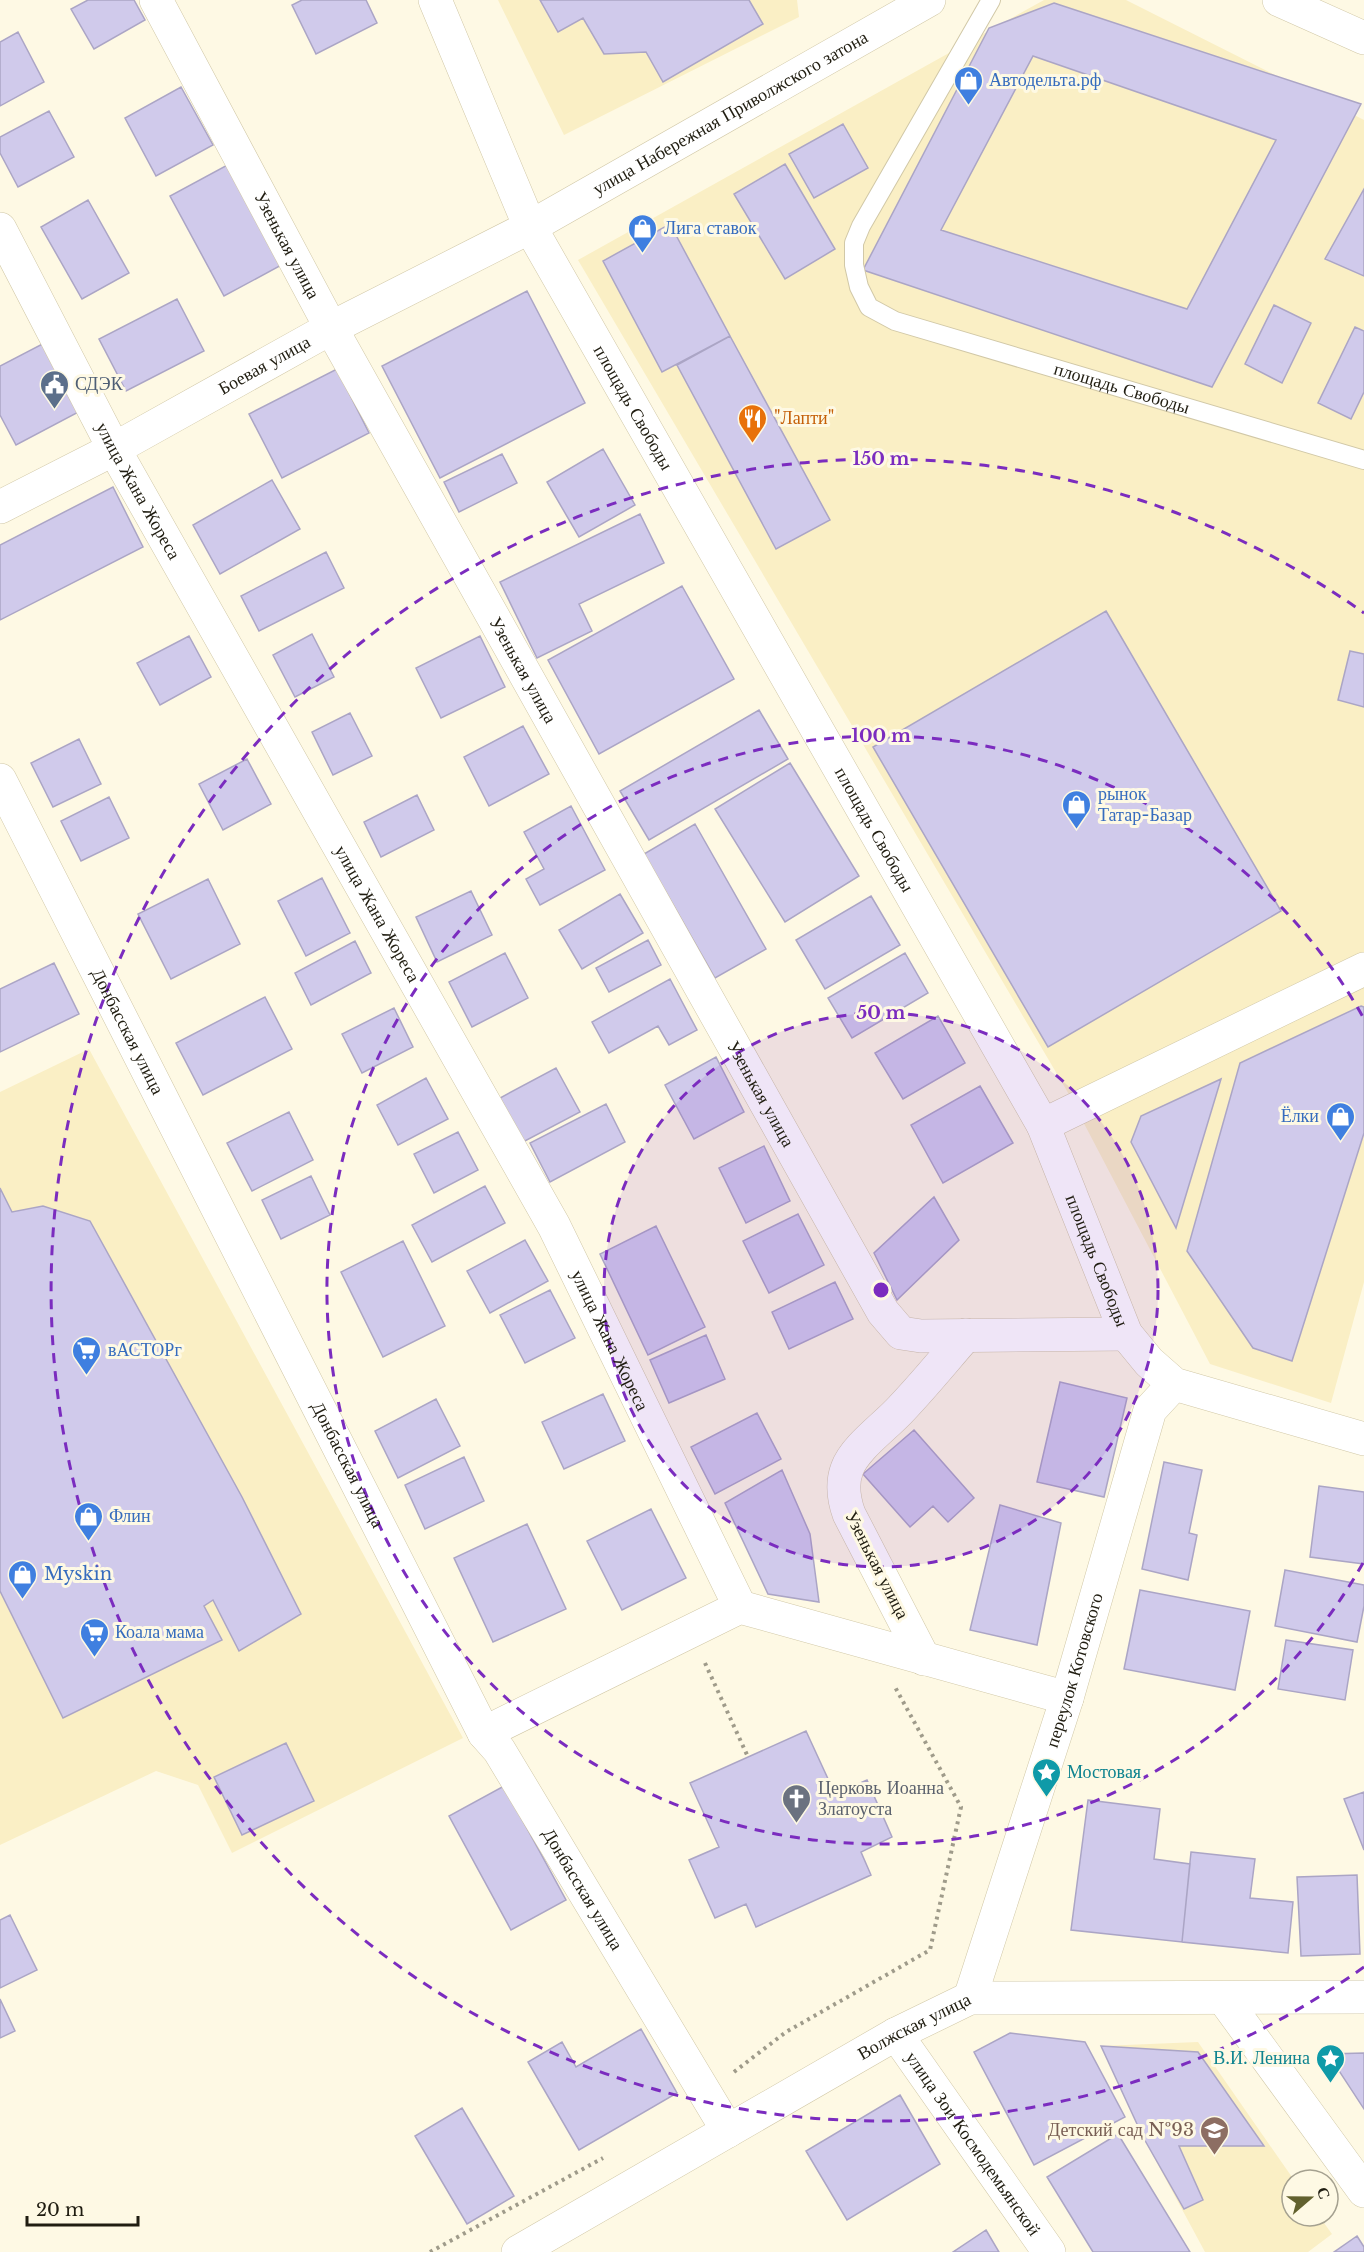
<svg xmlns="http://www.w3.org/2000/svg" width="1364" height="2252" viewBox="0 0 1364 2252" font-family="'Libre Baskerville',serif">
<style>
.built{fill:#faefc5}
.building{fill:#d0caeb;stroke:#aba5c5;stroke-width:1.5;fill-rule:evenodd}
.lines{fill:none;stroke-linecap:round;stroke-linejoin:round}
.service-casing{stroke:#d1c8a7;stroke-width:20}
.minor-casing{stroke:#d1c8a7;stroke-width:34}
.secondary-casing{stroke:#d1c8a7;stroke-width:34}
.path{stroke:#9f9b8a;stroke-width:4;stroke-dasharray:3 4.5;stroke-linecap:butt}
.service{stroke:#fff;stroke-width:18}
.minor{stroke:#fff;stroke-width:33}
.secondary{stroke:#fff;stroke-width:33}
.ring{fill:none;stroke:#7b2cbf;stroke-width:3;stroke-dasharray:10 8}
.labels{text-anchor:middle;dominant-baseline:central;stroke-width:6;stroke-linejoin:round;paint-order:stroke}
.shop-label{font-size:18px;fill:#366cbe;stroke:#fef9e4;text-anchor:start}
.street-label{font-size:18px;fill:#201d11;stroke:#fef9e4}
.service-label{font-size:18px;fill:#4e5e75;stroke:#fef9e4;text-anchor:start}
.food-label{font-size:18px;fill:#c56008;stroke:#fef9e4;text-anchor:start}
.culture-label{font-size:18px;fill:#0d838f;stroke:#fef9e4;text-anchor:start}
.worship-label{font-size:18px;fill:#5b616d;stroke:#fef9e4;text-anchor:start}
.education-label{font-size:18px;fill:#785e54;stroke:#fef9e4;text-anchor:end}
.centre{fill:#7b2cbf;stroke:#fef9e4;stroke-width:3}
.ring-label{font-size:18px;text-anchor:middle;font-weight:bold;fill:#7b2cbf;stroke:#fef9e4;stroke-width:6;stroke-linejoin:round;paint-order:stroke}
</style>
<rect width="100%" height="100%" fill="#fef9e4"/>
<path class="built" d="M498 0H797L799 17 564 135Z
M1044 0H1126L1364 120V1282L1331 1403 1210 1364 1067 1091 578 260Z
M89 1049 463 1738 232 1853 198 1785 156 1771 0 1845V1092Z
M1198 2042 1294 2180H1292V2216H1319L1332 2234 1308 2252H1205L1143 2137 1101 2046Z"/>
<path class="building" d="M88 0H134L145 20 94 49 71 9Z
M302 0H366L377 23 316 54 292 5Z
M540 0H749L763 24 663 82 646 52 604 54 583 18 558 32Z
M1054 3 1361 104 1212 387 863 270 989 28ZM1033 56 1276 140 1187 309 941 230Z
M18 32 44 82 0 106V42Z
M181 87 213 145 156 176 125 118Z
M49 111 74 157 18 187 0 153V137Z
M843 124 868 168 814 198 789 154Z
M233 162 287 262 224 296 170 196Z
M785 164 835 249 785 279 734 194Z
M1364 189V276L1325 259Z
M88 200 129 273 82 299 41 227Z
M670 224 730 336 662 372 603 261Z
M527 291 585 403 440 478 382 366Z
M177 299 204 351 126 391 99 339Z
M1274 305 1311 323 1282 383 1245 364Z
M1355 327 1364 331V392L1351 419 1318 403Z
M730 336 830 520 776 549 677 365Z
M52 339 88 407 16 445 0 415V366Z
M337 369 369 433 282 478 249 414Z
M603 449 635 505 579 537 547 482Z
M502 454 517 483 459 512 444 482Z
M272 480 300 529 220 574 193 525Z
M113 487 143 547 0 620V545Z
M640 514 664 563 579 604 592 631 537 658 500 582Z
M326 552 344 588 259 631 241 596Z
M682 586 734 679 599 754 548 660Z
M1106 611 1281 911 1048 1047 873 747Z
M312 634 334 677 295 697 273 655Z
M189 636 211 677 160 705 137 663Z
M480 636 505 687 441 718 416 668Z
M1350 651 1364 654V707L1338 700Z
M759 710 788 759 649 840 620 791Z
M350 713 372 756 333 775 312 732Z
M523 726 549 774 489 806 464 757Z
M79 739 101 784 53 807 31 763Z
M247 759 271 804 223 830 199 784Z
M790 763 859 876 785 922 715 809Z
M417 795 434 830 381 857 364 822Z
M109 797 129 838 81 861 61 821Z
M571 806 605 870 540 905 526 879 544 869 524 832Z
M695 824 766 949 715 978 644 854Z
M322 878 350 933 306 956 278 901Z
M208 879 240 944 171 979 138 914Z
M471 891 492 935 437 962 416 917Z
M620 894 643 933 582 969 559 930Z
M871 896 900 945 825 989 796 940Z
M648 940 661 965 609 992 596 968Z
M355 941 371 973 311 1005 295 973Z
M505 953 528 998 472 1027 449 982Z
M905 953 928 993 852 1038 828 998Z
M54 963 79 1014 0 1052V989Z
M670 979 697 1030 669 1045 658 1026 609 1053 592 1022Z
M265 997 292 1049 203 1095 176 1043Z
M1361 1006 1364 1007V1133L1292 1361 1253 1348 1187 1251 1240 1063Z
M394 1008 413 1047 362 1073 342 1034Z
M938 1016 965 1063 903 1099 875 1053Z
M716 1057 744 1112 694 1139 665 1085Z
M556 1068 580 1112 523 1142 500 1098Z
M426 1078 448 1119 398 1145 377 1105Z
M1221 1079 1176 1228 1131 1142 1141 1116Z
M980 1086 1013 1143 943 1183 911 1125Z
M606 1104 625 1142 550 1182 530 1143Z
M289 1112 313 1160 252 1191 227 1143Z
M458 1132 478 1170 434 1193 414 1154Z
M764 1146 790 1201 746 1223 719 1168Z
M311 1176 330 1215 281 1239 262 1200Z
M485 1186 505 1223 432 1262 412 1225Z
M0 1188 12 1212 43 1206 90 1221 242 1497 301 1614 239 1651 213 1600 204 1606 222 1640 63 1718 0 1591Z
M934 1197 959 1240 897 1300 874 1253Z
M798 1214 824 1265 769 1293 743 1241Z
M656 1226 705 1327 648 1355 600 1254Z
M525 1240 548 1281 490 1313 467 1271Z
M403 1241 445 1326 383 1357 341 1272Z
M835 1282 853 1319 789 1349 772 1312Z
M550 1290 575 1338 525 1363 500 1315Z
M706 1335 725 1379 669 1403 650 1360Z
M1060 1382 1127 1398 1104 1497 1037 1482Z
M603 1394 625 1441 564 1469 542 1422Z
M436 1399 460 1446 398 1478 375 1431Z
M757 1413 781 1459 715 1494 691 1447Z
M914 1430 974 1498 948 1522 933 1506 910 1527 863 1474Z
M464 1457 484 1501 425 1529 405 1485Z
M1164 1462 1202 1470 1189 1533 1197 1535 1188 1580 1142 1569Z
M782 1470 810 1534 819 1602 768 1594 725 1503Z
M1319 1486 1364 1492V1564L1310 1557Z
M1000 1505 1061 1523 1037 1645 970 1630Z
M651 1509 686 1578 622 1610 587 1541Z
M527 1524 566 1609 493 1642 454 1558Z
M1285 1570 1364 1585V1606L1357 1642 1275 1626Z
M1140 1590 1250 1611 1235 1690 1124 1669Z
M1286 1640 1353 1650 1345 1700 1278 1689Z
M806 1731 835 1794 867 1780 892 1837 861 1852 871 1875 756 1927 746 1904 715 1918 689 1860 719 1847 690 1783Z
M286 1743 314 1801 242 1835 214 1777Z
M504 1786 566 1900 511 1930 449 1816Z
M1364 1792V1850L1344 1799Z
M1088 1800 1160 1809 1154 1859 1190 1864 1182 1942 1071 1930Z
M1191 1852 1255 1859 1250 1898 1293 1902 1288 1953 1182 1942Z
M1357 1875 1360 1954 1301 1956 1297 1877Z
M10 1915 37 1970 0 1988V1920Z
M0 1999 15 2031 0 2038Z
M641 2029 677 2093 579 2150 528 2062 562 2042 576 2067Z
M1010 2033 1085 2042 1125 2117 1034 2165 974 2052Z
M1101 2046 1198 2052 1264 2146H1179L1203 2200 1184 2209 1143 2137Z
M1364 2053V2109L1328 2054Z
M900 2095 940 2164 847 2220 806 2151Z
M462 2108 514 2196 467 2224 415 2136Z
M1118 2134 1190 2252H1093L1047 2177Z
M986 2230 999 2252H953Z
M1357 2236 1364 2247V2252H1334Z"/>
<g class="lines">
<defs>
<g id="service">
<path id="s1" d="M991 0 861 226 854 243V265L859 287 869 307 895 321 1364 460"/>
</g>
<g id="minor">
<path id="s2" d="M156 0 331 328 883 1312 901 1333 921 1336 1126 1334"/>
<path id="s3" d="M435 0 530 227 1043 1125 1126 1334 1149 1362 1174 1384 1364 1439"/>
<path id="s4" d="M0 229 114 449 554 1226 740 1607"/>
<path id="s5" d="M0 780 484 1733 499 1750 728 2131"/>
<path d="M1043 1125 1364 969"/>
<path d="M924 1659 849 1514C844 1500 841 1485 847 1469 855 1447 886 1426 902 1408 924 1385 945 1359 966 1335"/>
<path d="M484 1733 740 1607 1067 1698"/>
<path id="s6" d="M970 1998 1067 1698 1150 1410 1174 1384"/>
<path d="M1224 1999 1364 2191"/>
<path id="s7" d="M896 2034 1049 2252"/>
<path id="s8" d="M518 2252 896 2034 970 1998 1364 1997"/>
</g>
<g id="secondary">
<path d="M1279 0 1364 38"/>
<path id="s9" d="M0 507 114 449 331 328 530 227 929 0"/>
</g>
</defs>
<use href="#service" class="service-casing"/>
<use href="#minor" class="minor-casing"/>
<use href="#secondary" class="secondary-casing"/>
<path class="path" d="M705 1663 748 1757
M734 2072 786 2032 930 1950 961 1807 895 1687
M430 2252 603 2158"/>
<use href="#service" class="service"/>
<use href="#minor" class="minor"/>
<use href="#secondary" class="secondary"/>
</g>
<circle cx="881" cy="1290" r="277" fill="#7b2cbf" fill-opacity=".12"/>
<g class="ring">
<circle cx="881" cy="1290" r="277"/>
<path d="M1363 1563A554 554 0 1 1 1363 1017"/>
<path d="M1364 1967A831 831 0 1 1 1364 613"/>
</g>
<defs>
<symbol id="shop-pin" viewBox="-11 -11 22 30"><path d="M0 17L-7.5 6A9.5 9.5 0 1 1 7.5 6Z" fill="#3f7fe0" stroke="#fef9e4"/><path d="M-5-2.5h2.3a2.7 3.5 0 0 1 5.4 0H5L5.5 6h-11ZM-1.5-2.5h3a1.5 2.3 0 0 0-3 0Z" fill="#fff"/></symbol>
<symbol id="civic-pin" viewBox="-11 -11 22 30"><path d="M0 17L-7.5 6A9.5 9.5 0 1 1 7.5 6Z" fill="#5c6f8a" stroke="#fef9e4"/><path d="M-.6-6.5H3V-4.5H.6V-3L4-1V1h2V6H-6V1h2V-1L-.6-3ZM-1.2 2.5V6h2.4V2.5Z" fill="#fff"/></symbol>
<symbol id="restaurant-pin" viewBox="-11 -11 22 30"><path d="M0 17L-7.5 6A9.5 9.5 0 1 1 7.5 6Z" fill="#e8710a" stroke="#fef9e4"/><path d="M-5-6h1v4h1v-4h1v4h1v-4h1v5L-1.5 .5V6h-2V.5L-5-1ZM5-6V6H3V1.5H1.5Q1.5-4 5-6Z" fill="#fff"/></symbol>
<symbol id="supermarket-pin" viewBox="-11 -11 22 30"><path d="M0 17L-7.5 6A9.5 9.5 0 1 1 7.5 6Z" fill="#3f7fe0" stroke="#fef9e4"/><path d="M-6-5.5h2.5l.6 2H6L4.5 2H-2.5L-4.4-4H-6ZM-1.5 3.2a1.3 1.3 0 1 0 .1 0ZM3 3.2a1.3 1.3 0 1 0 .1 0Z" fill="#fff"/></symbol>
<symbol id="sight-pin" viewBox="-11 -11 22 30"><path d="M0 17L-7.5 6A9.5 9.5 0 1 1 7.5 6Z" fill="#0f9aa8" stroke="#fef9e4"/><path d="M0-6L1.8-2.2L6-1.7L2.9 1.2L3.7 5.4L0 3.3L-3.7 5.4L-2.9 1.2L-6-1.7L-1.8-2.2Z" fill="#fff"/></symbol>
<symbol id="church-pin" viewBox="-11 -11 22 30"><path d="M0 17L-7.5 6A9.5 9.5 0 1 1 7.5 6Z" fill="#6b7280" stroke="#fef9e4"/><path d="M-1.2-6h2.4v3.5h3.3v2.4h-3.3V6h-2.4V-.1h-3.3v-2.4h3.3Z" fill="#fff"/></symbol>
<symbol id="school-pin" viewBox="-11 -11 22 30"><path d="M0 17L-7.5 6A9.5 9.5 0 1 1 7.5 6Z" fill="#8d6e63" stroke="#fef9e4"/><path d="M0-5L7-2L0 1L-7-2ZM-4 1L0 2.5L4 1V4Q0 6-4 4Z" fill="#fff"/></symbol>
</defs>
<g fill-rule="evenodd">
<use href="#shop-pin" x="952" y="64" width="33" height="45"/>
<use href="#shop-pin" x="626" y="212" width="33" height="45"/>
<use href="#civic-pin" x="38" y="368" width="33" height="45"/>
<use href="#restaurant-pin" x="736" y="402" width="33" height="45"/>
<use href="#shop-pin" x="1060" y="788" width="33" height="45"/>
<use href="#shop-pin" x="1324" y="1100" width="33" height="45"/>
<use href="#supermarket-pin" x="70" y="1334" width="33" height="45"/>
<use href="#shop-pin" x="72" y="1500" width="33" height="45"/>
<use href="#shop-pin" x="6" y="1558" width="33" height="45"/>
<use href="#supermarket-pin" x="78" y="1616" width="33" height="45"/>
<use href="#sight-pin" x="1030" y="1756" width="33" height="45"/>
<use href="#church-pin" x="780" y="1782" width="33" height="45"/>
<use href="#sight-pin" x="1314" y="2042" width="33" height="45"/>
<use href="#school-pin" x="1198" y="2114" width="33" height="45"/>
</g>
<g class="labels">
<g class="shop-label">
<text x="989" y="80">Автодельта.рф</text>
<text x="664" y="228">Лига ставок</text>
<text x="1098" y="794">рынок<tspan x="1098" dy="21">Татар-Базар</tspan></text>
<text x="1319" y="1116" text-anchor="end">Ёлки</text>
<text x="108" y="1350">вАСТОРг</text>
<text x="109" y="1516">Флин</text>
<text x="44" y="1574">Myskin</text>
<text x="115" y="1632">Коала мама</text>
</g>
<g class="street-label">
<text stroke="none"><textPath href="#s9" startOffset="830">улица Набережная Приволжского затона</textPath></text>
<text stroke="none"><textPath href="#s2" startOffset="278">Узенькая улица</textPath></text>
<text stroke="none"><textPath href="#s9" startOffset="300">Боевая улица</textPath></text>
<text stroke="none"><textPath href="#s1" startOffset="612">площадь Свободы</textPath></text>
<text stroke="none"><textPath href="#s3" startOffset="454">площадь Свободы</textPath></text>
<text stroke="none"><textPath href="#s4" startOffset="296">улица Жана Жореса</textPath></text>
<text stroke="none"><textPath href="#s2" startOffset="764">Узенькая улица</textPath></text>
<text stroke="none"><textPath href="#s3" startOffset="940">площадь Свободы</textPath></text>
<text stroke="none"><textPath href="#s4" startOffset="782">улица Жана Жореса</textPath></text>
<text stroke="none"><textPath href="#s5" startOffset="282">Донбасская улица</textPath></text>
<text stroke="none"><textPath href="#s2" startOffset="1250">Узенькая улица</textPath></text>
<text stroke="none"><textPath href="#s3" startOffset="1426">площадь Свободы</textPath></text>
<text stroke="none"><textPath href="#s4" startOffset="1268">улица Жана Жореса</textPath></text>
<text stroke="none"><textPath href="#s5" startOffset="768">Донбасская улица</textPath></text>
<text transform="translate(877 1565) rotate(63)">Узенькая улица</text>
<text stroke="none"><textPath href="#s6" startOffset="344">переулок Котовского</textPath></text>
<text stroke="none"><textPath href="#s5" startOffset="1254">Донбасская улица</textPath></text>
<text stroke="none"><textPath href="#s8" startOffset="456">Волжская улица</textPath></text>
<text stroke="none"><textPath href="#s7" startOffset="134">улица Зои Космодемьянской</textPath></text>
</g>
<g class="service-label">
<text x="75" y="384">СДЭК</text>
</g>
<g class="food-label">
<text x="774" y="418">"Лапти"</text>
</g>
<g class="culture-label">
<text x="1067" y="1772">Мостовая</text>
<text x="1310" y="2058" text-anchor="end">В.И. Ленина</text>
</g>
<g class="worship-label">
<text x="818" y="1788">Церковь Иоанна<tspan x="818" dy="21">Златоуста</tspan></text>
</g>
<g class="education-label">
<text x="1194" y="2130">Детский сад №93</text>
</g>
</g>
<circle cx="881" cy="1290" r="9" class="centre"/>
<g class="ring-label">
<text x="881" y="465">150 m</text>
<text x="881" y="742">100 m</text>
<text x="881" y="1019">50 m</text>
</g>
<g transform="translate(1310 2198) rotate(70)"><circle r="28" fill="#fef9e4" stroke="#a5a190" stroke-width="1.5"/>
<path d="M0-4.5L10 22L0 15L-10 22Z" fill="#62612e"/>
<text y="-9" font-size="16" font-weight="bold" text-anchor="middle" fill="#201d11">С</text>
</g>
<path d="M27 2216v9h111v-9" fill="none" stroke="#201d11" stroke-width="3"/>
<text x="36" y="2216" font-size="18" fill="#201d11" stroke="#fef9e4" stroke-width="4.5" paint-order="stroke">20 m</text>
</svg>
